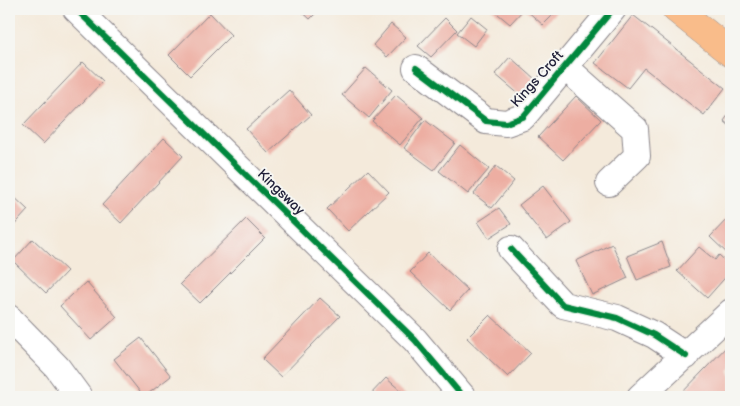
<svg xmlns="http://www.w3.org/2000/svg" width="740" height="406" viewBox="0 0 740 406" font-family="'Balsamiq Sans',sans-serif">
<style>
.building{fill:#edaea2}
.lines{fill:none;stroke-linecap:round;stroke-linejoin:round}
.minor-casing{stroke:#8b868b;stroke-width:28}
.major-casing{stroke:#8b868b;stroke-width:29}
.minor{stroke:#fff;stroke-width:26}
.major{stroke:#f9bc8a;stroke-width:28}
.cycleway-casing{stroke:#f6f6f2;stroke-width:9}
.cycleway{stroke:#00873e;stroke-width:6}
.labels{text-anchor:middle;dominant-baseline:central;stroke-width:4;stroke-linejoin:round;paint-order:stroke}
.street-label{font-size:14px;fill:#22223b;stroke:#f6f6f2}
</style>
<rect width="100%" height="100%" fill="#f6f6f2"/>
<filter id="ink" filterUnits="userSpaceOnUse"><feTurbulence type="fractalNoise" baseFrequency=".02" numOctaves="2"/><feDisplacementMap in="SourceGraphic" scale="10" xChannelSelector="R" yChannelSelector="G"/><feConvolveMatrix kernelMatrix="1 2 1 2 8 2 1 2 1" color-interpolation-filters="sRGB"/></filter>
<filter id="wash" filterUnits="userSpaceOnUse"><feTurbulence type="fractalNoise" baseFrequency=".0096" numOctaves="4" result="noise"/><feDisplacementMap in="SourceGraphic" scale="20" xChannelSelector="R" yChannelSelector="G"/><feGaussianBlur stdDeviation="1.12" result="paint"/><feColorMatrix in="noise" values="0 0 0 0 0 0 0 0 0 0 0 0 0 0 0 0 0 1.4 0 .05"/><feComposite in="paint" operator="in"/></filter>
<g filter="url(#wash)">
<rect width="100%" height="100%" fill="#f4eadb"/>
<g id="blocks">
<path class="building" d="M299 9H320L310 19Z
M492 9H524L510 24Z
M525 9H559L543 25Z
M210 13 231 35 190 76 169 55Z
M633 15 725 88 704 115 644 68 628 88 595 63Z
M471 16 487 29 474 46 457 33Z
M445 18 457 30 431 57 418 46Z
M391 24 406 37 387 57 373 45Z
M510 57 535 79 521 96 495 74Z
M83 62 103 81 43 144 23 125Z
M366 68 392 90 369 118 342 95Z
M289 90 311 115 268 153 246 129Z
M396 95 423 118 400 145 372 121Z
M576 96 601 120 563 160 538 137Z
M731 111V127L724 121Z
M425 120 455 143 434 170 404 148Z
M164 138 183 156 121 223 102 205Z
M460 145 489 169 468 194 439 171Z
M496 166 514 181 492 208 474 194Z
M368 170 389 192 348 231 327 209Z
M543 186 571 222 547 240 519 205Z
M9 192 28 210 9 231Z
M499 208 511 224 489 238 478 222Z
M728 218 731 221V257L710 237Z
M246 219 265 238 200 303 180 284Z
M33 239 67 271 46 293 13 261Z
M662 242 671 267 637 280 627 256Z
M612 244 628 278 592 295 576 261Z
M699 247 715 260 719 255 731 266V271L707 298 677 271Z
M428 253 468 290 450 310 410 272Z
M86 282 117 317 91 340 60 306Z
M320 298 340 316 281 377 262 359Z
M490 315 531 353 508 377 467 338Z
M141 338 171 376 144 397 114 359Z
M731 342V369L729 371 731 373V390L725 397H678Z
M386 378 408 397H368Z"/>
</g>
</g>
<g filter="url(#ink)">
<use href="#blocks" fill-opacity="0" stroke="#8b868b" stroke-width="1"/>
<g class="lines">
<defs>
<path id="minor" d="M76 9 415 340 463 397
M565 67 635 129 637 156 609 183
M416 68 486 121 506 123 523 117 613 9
M511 249 563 305 617 318 654 335 686 356
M9 318 57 367 79 397
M640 397 731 312"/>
<path id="major" d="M676 9 731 53"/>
</defs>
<use href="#minor" class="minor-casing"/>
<use href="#major" class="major-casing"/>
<use href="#minor" class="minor"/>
<use href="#major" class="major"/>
<defs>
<path id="cycleway" d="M76 9 415 340 463 397
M416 68 486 121 506 123 523 117 613 9
M511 249 563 305 617 318 654 335 686 356"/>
</defs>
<use href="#cycleway" class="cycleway-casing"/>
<use href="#cycleway" class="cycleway"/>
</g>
</g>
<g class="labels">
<g class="street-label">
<text transform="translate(537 79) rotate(-48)">Kings Croft</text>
<text transform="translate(281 192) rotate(44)">Kingsway</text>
</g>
</g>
<rect width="740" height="406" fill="none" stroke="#f6f6f2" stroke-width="30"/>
</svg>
